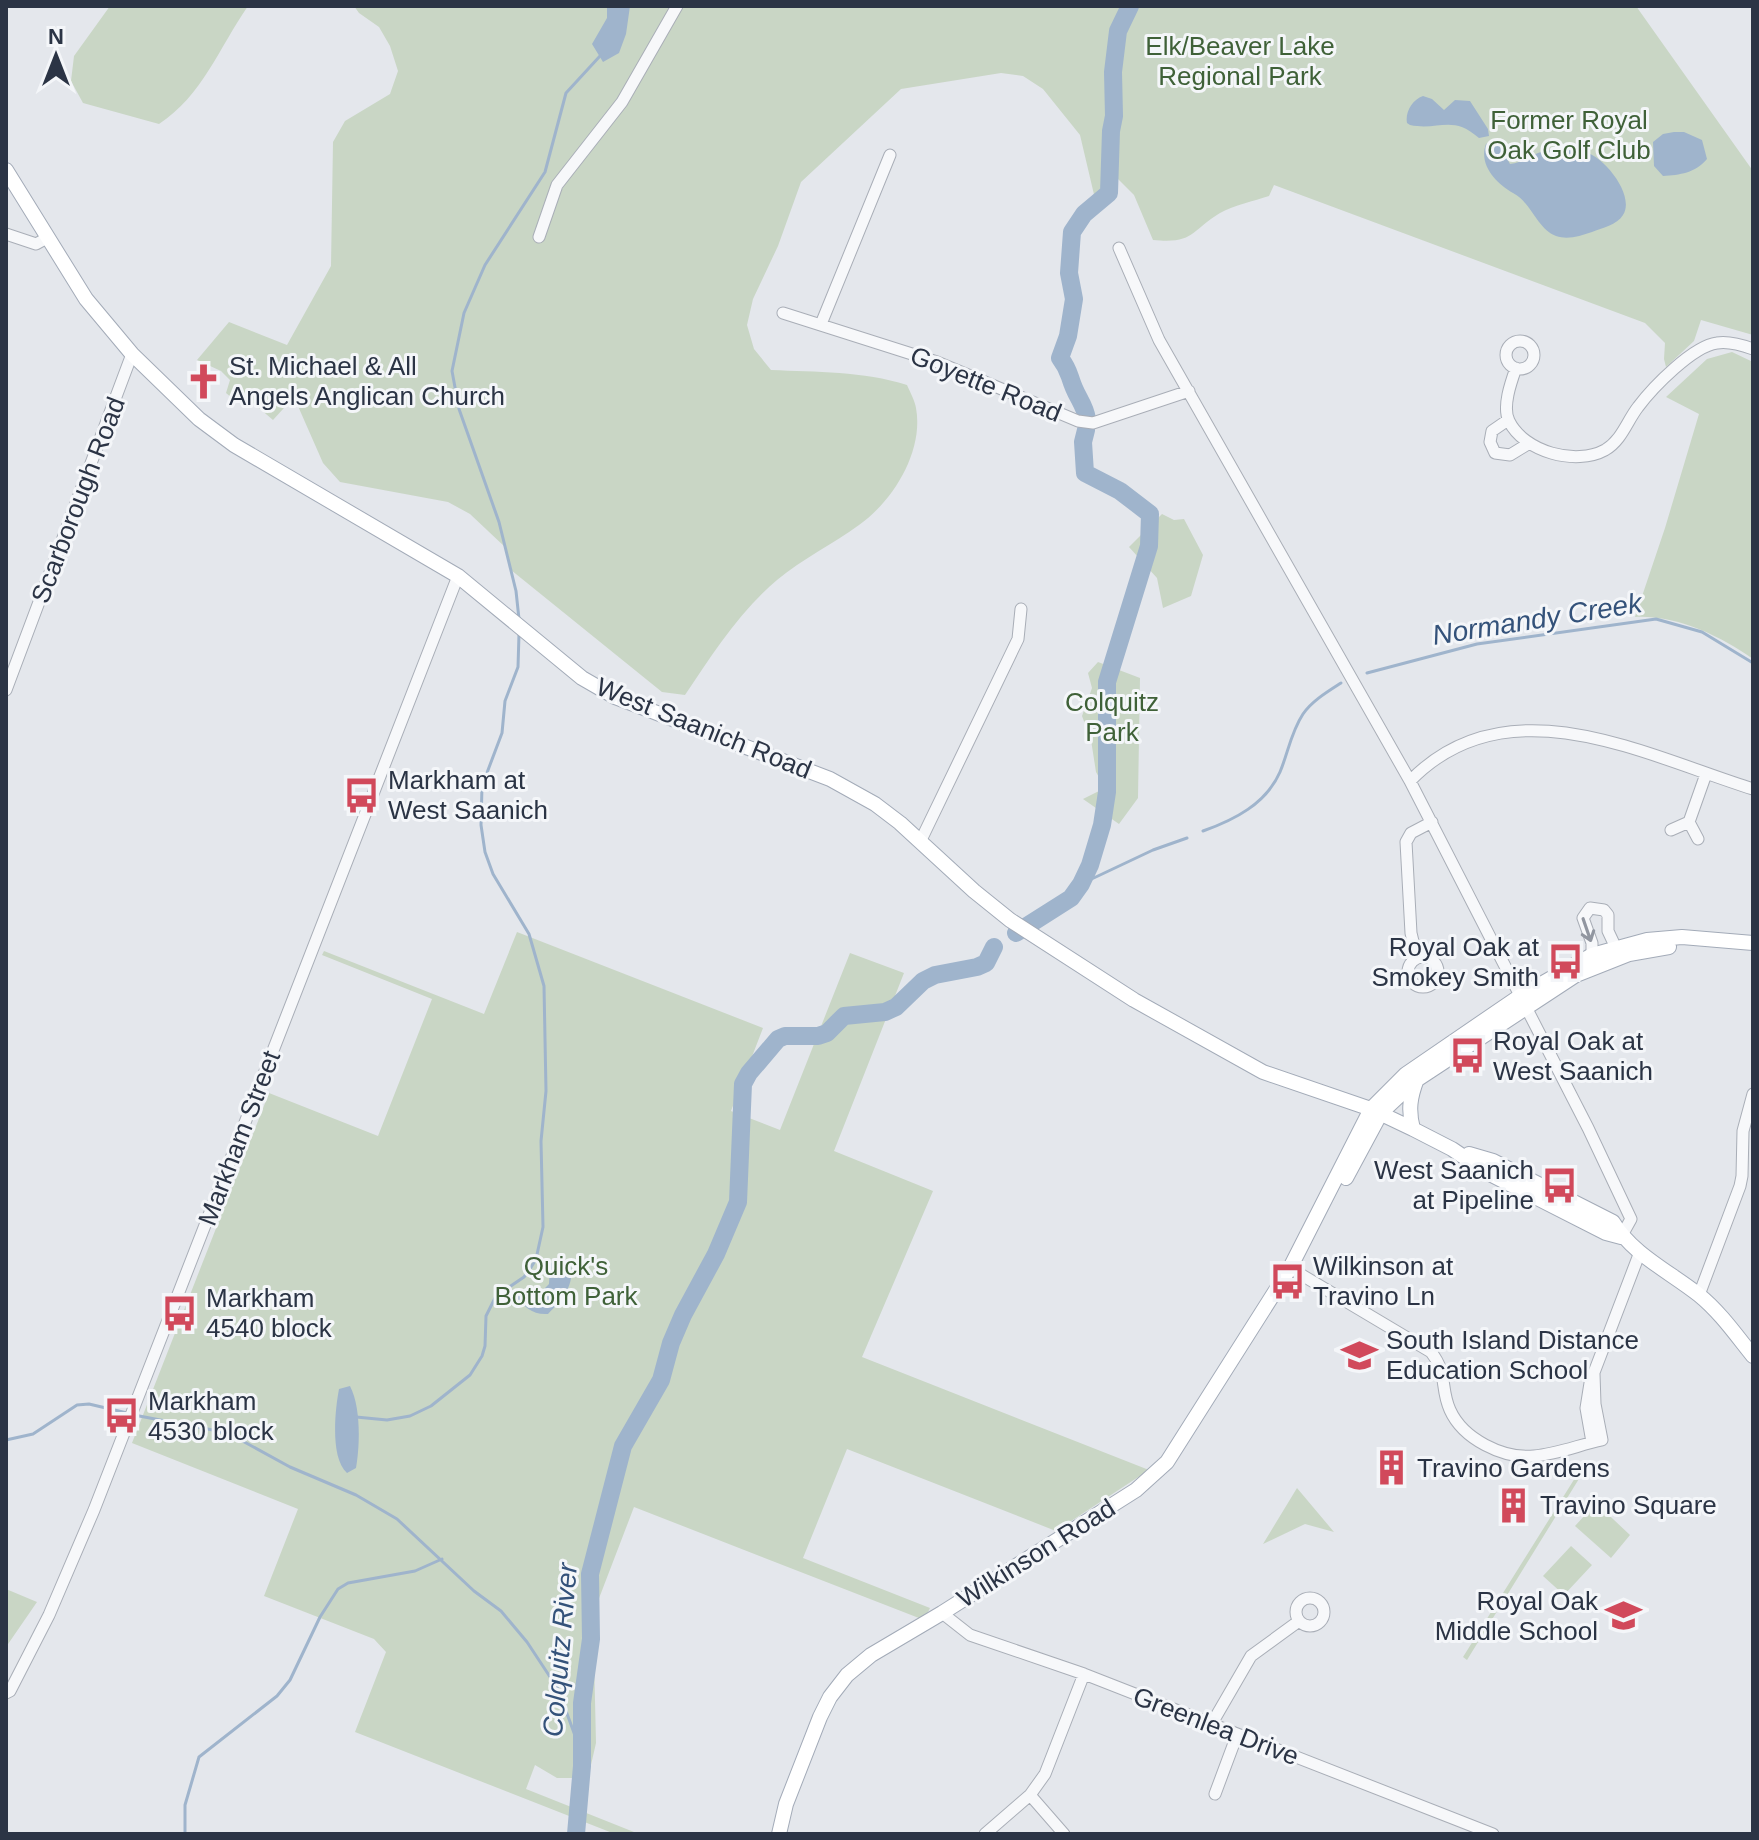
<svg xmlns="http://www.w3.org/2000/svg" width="1759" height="1840" viewBox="0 0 1759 1840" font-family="Helvetica,sans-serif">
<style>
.green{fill:#c9d6c5}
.water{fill:#9fb4cc}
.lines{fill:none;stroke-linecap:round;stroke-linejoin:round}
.stream{stroke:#9fb4cc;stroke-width:3}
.river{stroke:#9fb4cc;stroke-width:18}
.minor-casing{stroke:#a9aeb7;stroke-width:13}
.major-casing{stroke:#a3abb8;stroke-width:16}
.minor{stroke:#f7f8fa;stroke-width:11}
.major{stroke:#fff;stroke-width:14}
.oneway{stroke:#9196a0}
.labels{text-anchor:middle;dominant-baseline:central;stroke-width:6;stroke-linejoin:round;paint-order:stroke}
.park-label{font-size:26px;fill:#3f6138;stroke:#f4f6f9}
.poi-label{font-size:26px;fill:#2b3445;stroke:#f4f6f9;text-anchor:start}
.street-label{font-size:26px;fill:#2b3445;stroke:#f4f6f9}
.water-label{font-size:28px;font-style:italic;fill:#34527a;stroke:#f4f6f9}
</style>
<rect width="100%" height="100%" fill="#e4e7ec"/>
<path class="green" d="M110 6H248C219 48 202 96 159 124L83 103 71 81 74 56Z
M354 6H1636L1753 171V335L1701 320 1694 341 1666 367 1664 359 1665 343 1645 323 1274 185 1269 196C1254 201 1234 205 1220 213 1190 231 1195 244 1153 240L1134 195 1117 178 1113 191 1096 203 1080 135 1043 89 1023 76 1001 73 901 89 801 182 778 246 753 299 747 325 754 349 771 370C816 372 863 371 907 385 910 392 915 401 916 408 924 451 893 501 859 525 833 544 802 559 777 580 739 612 712 655 685 695L662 692 511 570 505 547 470 514 448 502 340 482 323 463 294 397 273 420 239 391 232 398 226 393 230 380 221 371 197 360 229 322 287 345 331 266 333 142 345 121 390 94 398 71 390 46 379 27 359 13Z
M1732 352 1753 362V659C1720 636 1677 615 1635 617L1665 528 1699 414 1666 397 1707 359Z
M1162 514 1174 520 1184 519 1203 555 1191 596 1163 608 1157 578 1129 547Z
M1098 662 1140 678 1138 798 1119 824 1083 799 1105 788 1096 772 1091 740 1082 716 1092 688 1088 673Z
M517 932 763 1028 731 1111 780 1130 850 953 904 973 834 1151 933 1191 862 1357 1149 1470 1056 1531 847 1449 803 1558 930 1608 924 1620 634 1507 593 1614 596 1743 588 1778H557L535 1765 526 1789 639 1834H615L355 1732 386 1652 374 1639 264 1596 298 1509 132 1443 269 1093 378 1136 432 999 322 955 324 951 484 1014Z
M1590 1461 1467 1660 1463 1657 1585 1462Z
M1297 1488 1334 1532 1305 1524 1263 1544Z
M1596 1503 1630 1535 1611 1558 1575 1526Z
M1571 1546 1592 1565 1564 1595 1543 1576Z
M6 1589 37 1602 6 1647Z"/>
<path class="water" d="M607 6H630L626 34 619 53 603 62 592 44 607 18Z
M1423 96 1432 99 1444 110 1455 100 1470 101 1488 129 1489 136 1479 138C1452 114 1439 131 1410 125L1407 123C1405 112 1412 100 1423 96Z
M1674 132H1684L1702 140 1707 159C1695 173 1680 175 1663 176L1654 166 1653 142 1663 134Z
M1490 142 1500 146 1510 164C1522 163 1527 157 1538 153 1549 149 1568 150 1581 151 1602 153 1636 195 1623 215 1617 225 1602 228 1592 232 1580 236 1568 240 1556 236 1537 229 1531 202 1513 193 1497 184 1478 165 1486 144Z
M562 1262 571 1266C574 1287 562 1300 548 1314 532 1315 525 1307 515 1296 521 1287 532 1291 542 1291L549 1284 550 1263Z
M350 1386C361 1407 360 1445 356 1468L347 1473C330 1458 335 1410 339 1389Z"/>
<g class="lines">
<path class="stream" d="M519 619 516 591 499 522 459 409 452 371 464 313 485 265 545 172 566 93 600 56
M1367 673 1477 644 1656 619 1702 632 1753 663
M1203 831C1234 820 1266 804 1280 772 1288 753 1291 732 1303 714 1312 701 1327 692 1341 683
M1081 884 1153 850 1187 838
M134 1415 218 1431 237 1438 290 1467 356 1495 397 1519 474 1591 501 1611 527 1642 558 1689 581 1752
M356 1417 387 1420 410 1416 431 1406 470 1375 482 1356 485 1346 486 1316 496 1296 524 1277 530 1269 536 1259 543 1227 541 1141 546 1091 544 986 529 934 493 874 485 852 481 825 482 786 502 733 505 701 518 667 519 634
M6 1440 33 1434 77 1405 89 1404 127 1413
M185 1834V1805L199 1757 277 1696 290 1680 320 1617 338 1589 348 1583 415 1571 442 1559"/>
<path class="river" d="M1087 419C1085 406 1079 400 1074 388 1068 374 1070 371 1060 358L1068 336 1074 299 1069 273 1072 232 1084 214 1109 193 1111 131 1114 116 1113 72 1118 31 1130 6
M1016 933 1071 898 1081 884 1090 865 1102 825 1107 792V682L1149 546 1150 514 1120 491 1085 473 1083 442 1086 430
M576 1834 582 1766V1703L591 1639 590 1574 623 1446 661 1380 671 1343 683 1315 716 1254 738 1202 743 1084 749 1073 778 1039 785 1036H818L827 1033 844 1016 885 1012 896 1007 923 981 935 975 977 967 986 963 994 947"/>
<defs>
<path id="minor" d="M6 234 36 244 47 238
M539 237 557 185 622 102 677 6
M1119 248 1159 340 1410 781 1588 1128 1631 1219 1621 1237
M783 313 937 362 1078 421 1093 423 1189 391
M821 324 890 155
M1506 355a14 14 0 1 1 28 0a14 14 0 1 1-28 0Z
M1516 368C1511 382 1502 407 1509 421 1524 452 1576 466 1605 450 1622 440 1627 421 1638 407 1653 387 1693 346 1717 343 1729 341 1742 345 1753 349
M1508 420 1492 431 1490 442 1495 453 1510 455 1528 444
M6 690 132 354
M1410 781C1507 681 1644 755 1753 789
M1689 822 1698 839
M1671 830 1689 822 1706 774
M921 840 1018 639 1021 609
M1592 955V943L1583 918 1590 908 1604 910 1608 915V931L1616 948
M1408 972a15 15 0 1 1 30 0a15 15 0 1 1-30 0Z
M1417 958 1411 933 1406 842 1411 833 1432 822
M1290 1268 1431 1352C1448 1373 1440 1388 1450 1410 1463 1439 1503 1459 1534 1456 1557 1454 1579 1445 1602 1440L1595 1404 1594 1374
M1699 1295 1740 1186 1742 1176 1743 1131 1753 1094
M1592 1442 1586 1408 1590 1383 1640 1252
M1296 1612a14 14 0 1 1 28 0a14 14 0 1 1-28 0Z
M942 1613 970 1635 1084 1674 1493 1834
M6 1693 10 1691 49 1615 94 1510 458 576
M1211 1725 1251 1656 1299 1621
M1215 1794 1237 1735
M1030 1795 1064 1834
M985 1834 1030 1795 1045 1774 1084 1674"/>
<path id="major" d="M6 170 86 299 132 354 199 419 234 445 458 576 582 678 615 697 830 779 875 804 900 823 974 891 1010 920 1134 1000 1263 1072 1371 1109 1413 1129 1452 1149 1486 1172 1606 1233 1621 1237
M1413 1129C1408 1110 1410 1097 1417 1079
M1469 1154 1493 1161 1613 1222C1632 1254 1670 1272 1699 1295 1720 1312 1736 1335 1753 1356
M1346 1178 1381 1113 1415 1081 1576 975 1629 954 1669 947
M779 1834 786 1804 820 1717 830 1697 847 1675 871 1655 942 1613 1136 1490 1167 1462 1290 1268 1371 1109 1406 1074 1520 996 1592 955 1647 940 1682 937 1753 943"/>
</defs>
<use href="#minor" class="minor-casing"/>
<use href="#major" class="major-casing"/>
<use href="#minor" class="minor"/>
<use href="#major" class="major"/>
</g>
<defs><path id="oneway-shaft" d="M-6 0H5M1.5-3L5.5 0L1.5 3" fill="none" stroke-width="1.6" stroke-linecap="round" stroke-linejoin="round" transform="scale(2)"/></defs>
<use class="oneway" href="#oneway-shaft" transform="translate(1587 930) rotate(71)"/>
<defs>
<symbol id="church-bare" viewBox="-9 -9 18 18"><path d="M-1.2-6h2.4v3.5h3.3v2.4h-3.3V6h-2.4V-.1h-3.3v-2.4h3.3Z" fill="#d1495b" stroke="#f4f6f9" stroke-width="2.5" paint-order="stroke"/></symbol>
<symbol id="bus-bare" viewBox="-9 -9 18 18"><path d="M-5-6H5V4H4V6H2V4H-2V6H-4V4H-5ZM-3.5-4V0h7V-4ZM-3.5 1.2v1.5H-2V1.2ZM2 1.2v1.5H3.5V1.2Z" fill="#d1495b" stroke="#f4f6f9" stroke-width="2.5" paint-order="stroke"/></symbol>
<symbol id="school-bare" viewBox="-9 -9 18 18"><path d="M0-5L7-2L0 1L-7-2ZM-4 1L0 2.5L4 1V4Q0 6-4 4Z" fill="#d1495b" stroke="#f4f6f9" stroke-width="2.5" paint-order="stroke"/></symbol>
<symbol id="building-bare" viewBox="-9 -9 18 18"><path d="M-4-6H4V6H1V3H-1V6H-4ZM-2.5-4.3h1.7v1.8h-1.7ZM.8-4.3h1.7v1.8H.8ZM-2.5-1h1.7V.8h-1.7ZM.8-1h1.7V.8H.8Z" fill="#d1495b" stroke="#f4f6f9" stroke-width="2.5" paint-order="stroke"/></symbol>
</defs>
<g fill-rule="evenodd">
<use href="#church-bare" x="178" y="356" width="51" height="51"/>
<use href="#bus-bare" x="336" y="770" width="51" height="51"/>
<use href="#bus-bare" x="1540" y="936" width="51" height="51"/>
<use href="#bus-bare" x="1442" y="1030" width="51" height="51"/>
<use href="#bus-bare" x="1534" y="1160" width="51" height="51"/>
<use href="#bus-bare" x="1262" y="1256" width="51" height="51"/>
<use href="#bus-bare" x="154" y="1288" width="51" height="51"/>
<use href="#school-bare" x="1334" y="1330" width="51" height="51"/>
<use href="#bus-bare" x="96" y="1390" width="51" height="51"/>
<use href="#building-bare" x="1366" y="1442" width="51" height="51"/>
<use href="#building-bare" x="1488" y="1480" width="51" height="51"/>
<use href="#school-bare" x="1598" y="1590" width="51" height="51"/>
</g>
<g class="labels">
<g class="park-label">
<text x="1240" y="46">Elk/Beaver Lake<tspan x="1240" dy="30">Regional Park</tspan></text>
<text x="1569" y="120">Former Royal<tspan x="1569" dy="30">Oak Golf Club</tspan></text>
<text x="1112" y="702">Colquitz<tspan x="1112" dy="30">Park</tspan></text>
<text x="566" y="1266">Quick's<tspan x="566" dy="30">Bottom Park</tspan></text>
</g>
<g class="poi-label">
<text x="229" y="366">St. Michael &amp; All<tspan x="229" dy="30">Angels Anglican Church</tspan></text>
<text x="388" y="780">Markham at<tspan x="388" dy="30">West Saanich</tspan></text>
<text x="1539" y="947" text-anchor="end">Royal Oak at<tspan x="1539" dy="30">Smokey Smith</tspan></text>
<text x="1493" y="1041">Royal Oak at<tspan x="1493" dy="30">West Saanich</tspan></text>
<text x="1534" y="1170" text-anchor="end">West Saanich<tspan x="1534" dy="30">at Pipeline</tspan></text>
<text x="1313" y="1266">Wilkinson at<tspan x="1313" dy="30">Travino Ln</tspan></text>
<text x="206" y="1298">Markham<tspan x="206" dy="30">4540 block</tspan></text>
<text x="1386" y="1340">South Island Distance<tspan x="1386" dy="30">Education School</tspan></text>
<text x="148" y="1401">Markham<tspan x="148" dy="30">4530 block</tspan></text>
<text x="1417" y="1468">Travino Gardens</text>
<text x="1540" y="1505">Travino Square</text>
<text x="1598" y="1601" text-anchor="end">Royal Oak<tspan x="1598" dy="30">Middle School</tspan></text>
</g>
<g class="street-label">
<text transform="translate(986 384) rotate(22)">Goyette Road</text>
<text transform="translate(78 500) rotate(-69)">Scarborough Road</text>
<text transform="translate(704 728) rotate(22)">West Saanich Road</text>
<text transform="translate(239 1138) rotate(-69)">Markham Street</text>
<text transform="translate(1036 1553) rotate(-32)">Wilkinson Road</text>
<text transform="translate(1216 1726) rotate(21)">Greenlea Drive</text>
</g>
<g class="water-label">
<text transform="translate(1537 619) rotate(-9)">Normandy Creek</text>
<text transform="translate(560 1650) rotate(-85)">Colquitz River</text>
</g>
</g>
<rect width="1759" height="1840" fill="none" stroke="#2b3445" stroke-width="16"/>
<g transform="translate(56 56)" stroke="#f4f6f9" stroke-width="6" paint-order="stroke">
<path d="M0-6L14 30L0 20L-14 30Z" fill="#2b3445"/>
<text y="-12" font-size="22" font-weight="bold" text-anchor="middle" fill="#2b3445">N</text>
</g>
</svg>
